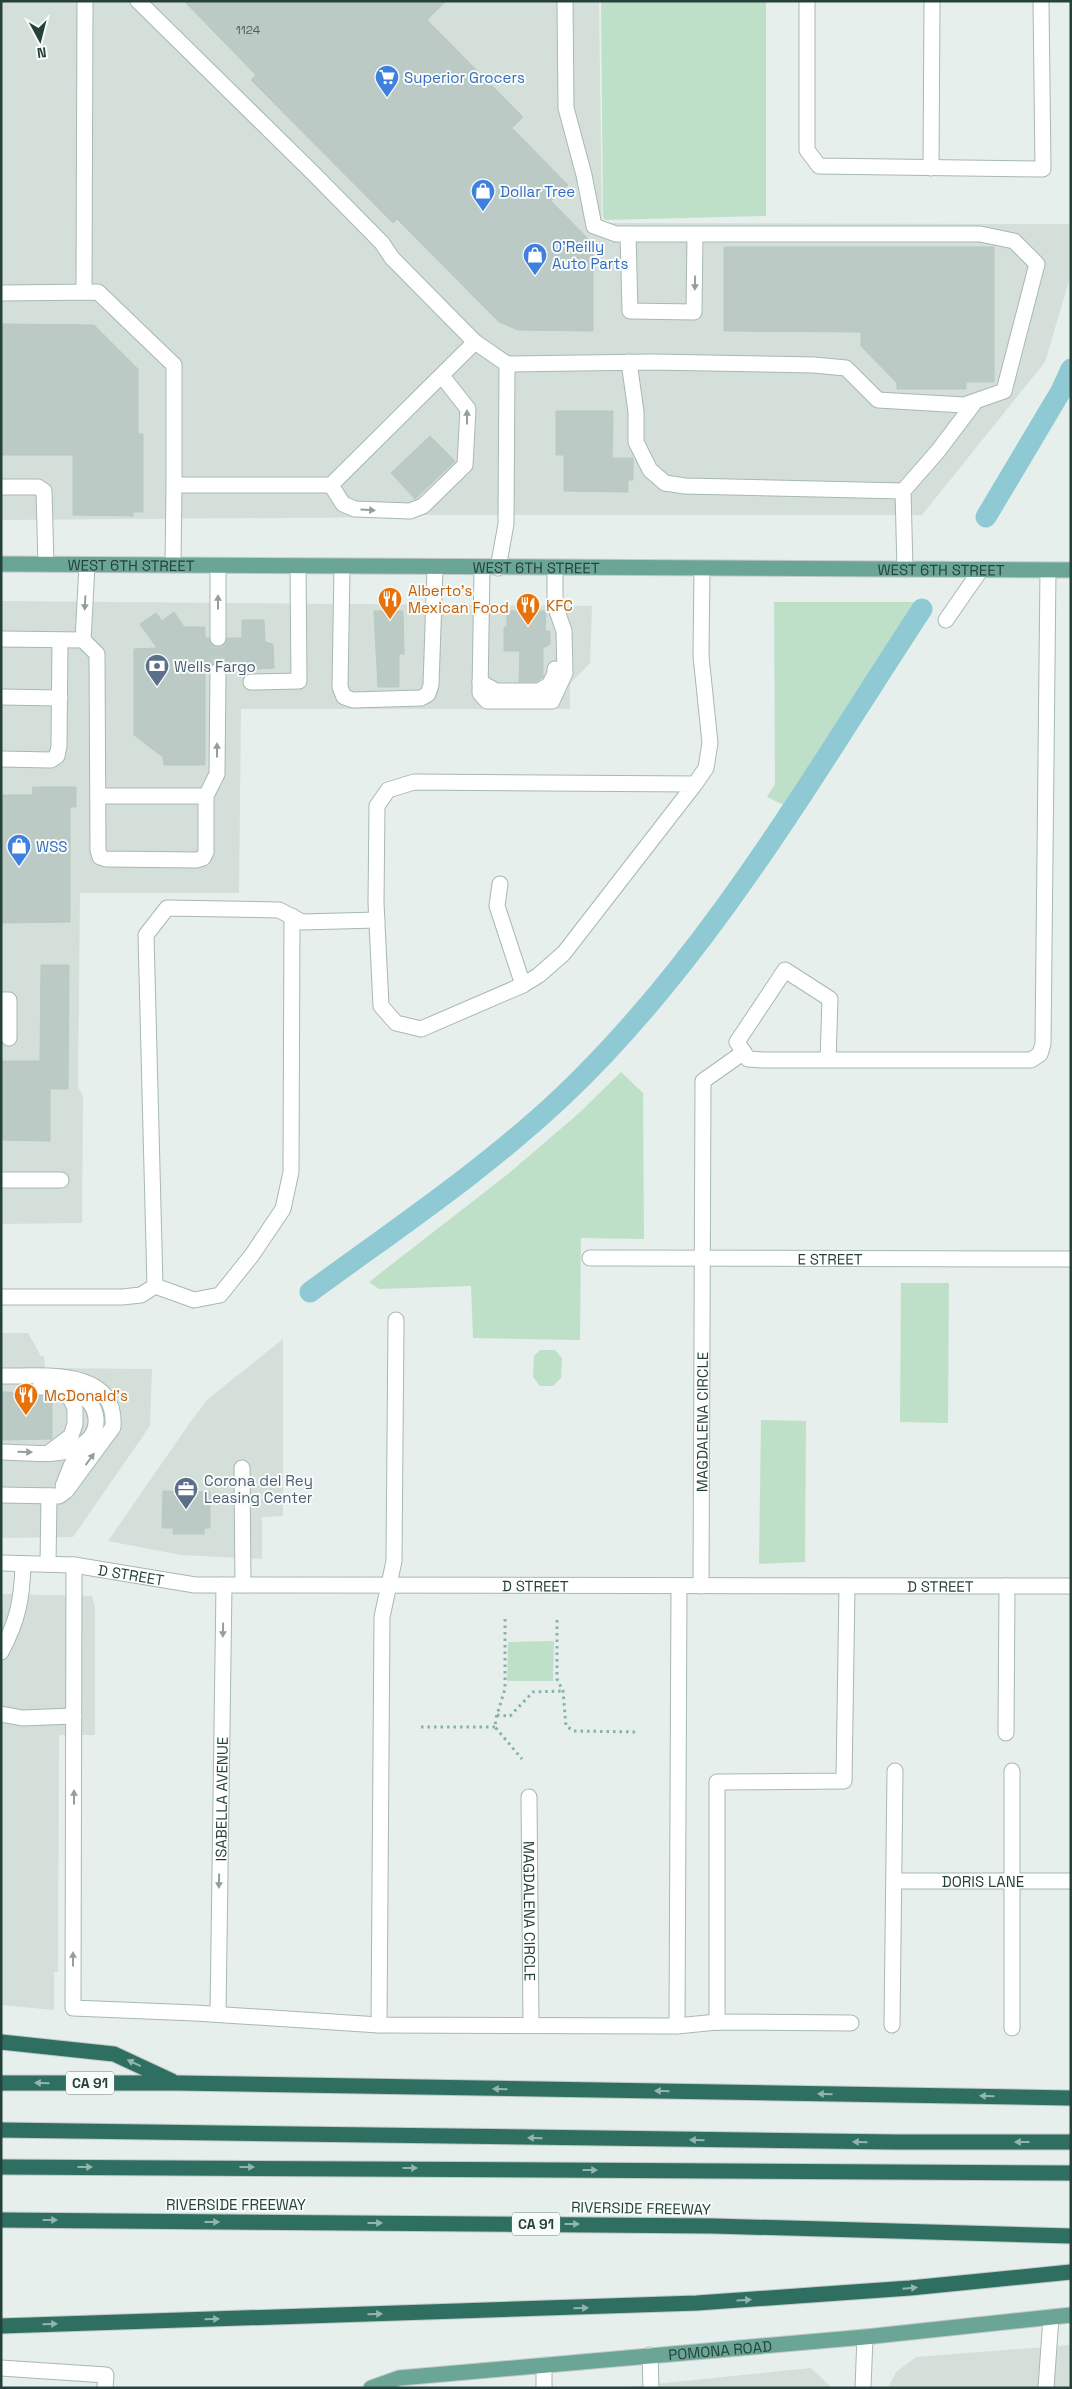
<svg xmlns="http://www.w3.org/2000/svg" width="1072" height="2389" viewBox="0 0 1072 2389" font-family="'Space Grotesk',sans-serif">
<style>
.built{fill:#d4dfda}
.green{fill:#bfe0c8}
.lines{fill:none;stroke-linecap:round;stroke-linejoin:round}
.canal{stroke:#8ec9d4;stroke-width:21}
.building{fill:#bbcac4;stroke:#b8c9c2}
.minor-tunnel{stroke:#bfccc8;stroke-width:15;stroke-dasharray:15 8;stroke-linecap:butt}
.minor-casing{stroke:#a8b8b2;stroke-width:17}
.major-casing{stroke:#c2cac8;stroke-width:17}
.highway-casing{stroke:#c2cac8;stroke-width:17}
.path{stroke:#86b3a5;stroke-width:3;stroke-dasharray:2.5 4;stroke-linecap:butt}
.minor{stroke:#fff;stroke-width:15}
.major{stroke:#6aa596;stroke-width:15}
.highway{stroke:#2f6f62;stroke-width:15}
.oneway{fill:#92a09c}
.oneway2{fill:#93b5ae}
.labels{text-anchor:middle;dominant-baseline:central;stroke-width:4;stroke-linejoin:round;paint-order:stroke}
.number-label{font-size:12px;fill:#4a645c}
.shield{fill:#f7fbf9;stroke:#637a73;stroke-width:1}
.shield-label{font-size:14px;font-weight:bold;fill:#24423a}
.shop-label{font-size:15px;fill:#366cbe;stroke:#f7fbf9;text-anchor:start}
.street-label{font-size:15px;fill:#24423a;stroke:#f7fbf9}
.food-label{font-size:15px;fill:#c56008;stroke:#f7fbf9;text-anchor:start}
.service-label{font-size:15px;fill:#4e5e75;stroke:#f7fbf9;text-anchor:start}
</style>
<rect width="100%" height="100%" fill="#e6efeb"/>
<path class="built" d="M1 1H599L602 221 608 223 1071 224V274L1045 362 922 515H426L406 517 1 520Z
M1 601 592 606 590 663 570 684V709H241L239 893H80L78 1087 83 1096 82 1223 1 1224Z
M1 1333H28L41 1356H44L45 1368 152 1369 150 1426 73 1537 1 1538Z
M283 1339V1516L262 1517V1559L181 1555 108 1541 191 1421 208 1399Z
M1 1594 92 1596 95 1608V1735H59L58 1972H54V2010L1 2005Z
M1071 2345V2388H888L896 2372 916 2357Z
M811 2368 832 2388H618Z"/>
<path class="green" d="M601 1H766V216L605 220 603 217Z
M774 602H920L784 805 767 797 775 784Z
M621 1072 643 1093 644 1239 581 1238 580 1340 473 1338 471 1286 379 1289 369 1282 508 1174 578 1114Z
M901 1283H949L948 1423 900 1422Z
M540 1350H555L562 1358 561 1378 553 1386H540L533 1377 534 1356Z
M761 1420 806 1421 805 1562 759 1564Z
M554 1641 553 1681H507L508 1642Z"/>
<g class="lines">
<path class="canal" d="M986 517 1061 391 1071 369
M310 1292C396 1229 486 1169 564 1095 709 957 813 775 922 609"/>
</g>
<path class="building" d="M184 1H446L427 20 523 117 512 128 568 185 551 201 597 248 593 251V331L518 330 499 322 397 219 393 223 251 80 256 75Z
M724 247H994V382H966V389H897V383L861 346V332L724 331Z
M1 324 94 325 138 369V434H143V512H133V516L73 515V455H1Z
M556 411H613L612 458H633V480H628V492L564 491V455H556Z
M430 436 455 461 415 499 391 473Z
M374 611H403L404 654H399V687H378Z
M507 611H546L545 631H550V644L543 648V677L536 682H519L520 651H504V627H507Z
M174 612 184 627H205V638H209L214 646H223L227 638H242V620H264L265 642 273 644 274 668 227 671 223 663 218 662 210 666 209 671H205V765H164L163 757 134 735V649L157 648 140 624 156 613 162 621Z
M33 787H76V807H70V922L1 923V795H32Z
M41 965H69L68 1089H50V1141L1 1140V1061H40Z
M1 1392 33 1393 40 1396H52V1439L1 1440Z
M163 1491 210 1492V1528H204V1534H173V1528H162Z"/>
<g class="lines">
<path class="minor-tunnel" d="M218 671V638"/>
<defs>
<g id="minor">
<path d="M138 1 313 173 382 243 392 258 475 342 331 485H174L173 565"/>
<path d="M807 1V150L819 166 1043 169 1041 1"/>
<path d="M931 168 932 1"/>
<path d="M628 234 630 311 694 312 695 235"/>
<path d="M84 292 85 1"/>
<path d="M1 293 98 292 174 365V485"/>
<path d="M475 342 507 364 506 524 498 568"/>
<path d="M629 362 636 412V442L650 470 665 483 685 486 903 491"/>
<path d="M507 364 652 362 814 365 846 368 878 400 964 405 1004 391 1037 264 1014 241 980 234H616L594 226 584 175 566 108 565 1"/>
<path d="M331 485 343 504 355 509 410 511 423 506 465 465 468 409 442 376"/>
<path d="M1 487H38L44 491 46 564"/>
<path d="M218 567V638"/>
<path d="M342 567 340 687 344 697 353 700 421 698 428 694 431 685 435 568"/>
<path d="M482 568 480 693 487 701H552L565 673 564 631 555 605V568"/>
<path d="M905 569 903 491 938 451 975 402"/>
<path d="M946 620 980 571"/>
<path d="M1 639 83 640 97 654 98 850 100 857 106 859 197 860 203 858 206 852V796L217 774 218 671"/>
<path d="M83 640 87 565"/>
<path d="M251 682 299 681 298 566"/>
<path d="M480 682 496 691H539L549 685 555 674V669"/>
<path d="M1 697 60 698"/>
<path d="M1 759 51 760 57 756 59 746 60 640"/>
<path d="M695 784 414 782 388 790 377 806 376 903 381 1006 396 1023 421 1029 523 985 539 975 564 953 695 784 706 768 710 743 701 656 702 569"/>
<path d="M98 796H206"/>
<path d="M500 884 497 906 523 985"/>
<path d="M1 1000H9V1038"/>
<path d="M828 1060 830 999 785 970 737 1042 748 1059 763 1060H1031L1040 1054 1043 1044 1048 570"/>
<path d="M1 1180H61"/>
<path id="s1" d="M590 1258 1071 1259"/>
<path d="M155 1286 194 1300 220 1295 252 1255 283 1209 291 1172 292 916"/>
<path d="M1 1297H122L141 1295 155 1286 146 935 167 908 279 910 302 922 377 920"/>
<path d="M1 1376C42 1377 117 1366 113 1427L66 1491 59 1496 1 1495"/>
<path d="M1 1452C25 1452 56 1458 78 1447 105 1433 100 1403 75 1391 64 1386 51 1387 40 1387"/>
<path d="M50 1452 71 1436 75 1424V1408L70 1398 57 1388"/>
<path d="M242 1468 243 1585"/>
<path d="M63 1486 71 1466 86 1442"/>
<path id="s2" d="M1 1563 74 1565 195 1585 1071 1586"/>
<path d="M48 1564 49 1496"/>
<path d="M74 1565 73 2008 195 2013 379 2025 677 2026 717 2022 851 2023"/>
<path id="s3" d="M701 1586 703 1081 744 1052"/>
<path d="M1 1652C18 1620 22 1600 23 1564"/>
<path d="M1 1714 22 1718 74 1716"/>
<path d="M1006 1733 1007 1586"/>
<path id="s4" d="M529 1797 531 2025"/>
<path id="s5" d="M894 1881H1071"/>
<path id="s6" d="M218 2014 224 1585"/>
<path d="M717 2022V1782L844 1781 847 1586"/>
<path d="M379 2025 382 1617 394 1561 396 1320"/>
<path d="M892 2025 895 1771"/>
<path d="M677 2026 679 1587"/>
<path d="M1012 2028V1771"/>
<path d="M650 2355 651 2388"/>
<path d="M1 2368 106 2375 105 2388"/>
<path d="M544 2388V2365"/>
<path d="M863 2388 865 2337"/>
<path d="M1046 2388 1051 2317"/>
</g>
<g id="major">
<path id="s7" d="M1 564 1071 570"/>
<path id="s8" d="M371 2388 399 2378 865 2337 1071 2315"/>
</g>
<path id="highway" d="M1 2042 114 2054 172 2081
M1 2083H178L1071 2098
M1 2130 896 2142H1071
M1 2167 1071 2173
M1 2220 713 2226 1071 2236
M1 2326 697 2303 910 2288 1071 2272"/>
</defs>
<use href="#minor" class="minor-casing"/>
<use href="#major" class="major-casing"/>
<use href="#highway" class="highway-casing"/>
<path class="path" d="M505 1619V1689L496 1718 495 1727 522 1759
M557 1620V1679L563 1691 566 1726 574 1731 639 1732
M497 1715 510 1716 533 1692 563 1691
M421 1727H495"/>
<use href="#minor" class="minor"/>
<use href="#major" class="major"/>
<use href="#highway" class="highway"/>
</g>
<defs><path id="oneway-solid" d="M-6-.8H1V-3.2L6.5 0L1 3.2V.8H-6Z" transform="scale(1.25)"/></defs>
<g class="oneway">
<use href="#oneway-solid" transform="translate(695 283) rotate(91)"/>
<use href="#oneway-solid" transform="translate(467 417) rotate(-90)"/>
<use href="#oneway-solid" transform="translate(368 510) rotate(4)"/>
<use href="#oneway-solid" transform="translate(218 602) rotate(-90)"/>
<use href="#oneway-solid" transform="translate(85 603) rotate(93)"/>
<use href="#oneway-solid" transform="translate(217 750) rotate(-90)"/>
<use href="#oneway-solid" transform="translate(25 1452) rotate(1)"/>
<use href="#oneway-solid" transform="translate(90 1459) rotate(-54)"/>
<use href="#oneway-solid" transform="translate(223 1630) rotate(91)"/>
<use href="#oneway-solid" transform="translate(74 1797) rotate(-90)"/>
<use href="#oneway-solid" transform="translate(219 1881) rotate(91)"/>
<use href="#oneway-solid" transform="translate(73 1959) rotate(-90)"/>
</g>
<g class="oneway2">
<use href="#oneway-solid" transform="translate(134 2063) rotate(-155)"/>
<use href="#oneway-solid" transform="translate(42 2083) rotate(-179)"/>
<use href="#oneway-solid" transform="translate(500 2089) rotate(-179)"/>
<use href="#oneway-solid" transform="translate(662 2091) rotate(-179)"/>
<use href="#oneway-solid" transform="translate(825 2094) rotate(-179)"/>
<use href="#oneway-solid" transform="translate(987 2096) rotate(-179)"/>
<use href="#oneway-solid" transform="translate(535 2138) rotate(-179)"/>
<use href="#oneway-solid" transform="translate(697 2140) rotate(-179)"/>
<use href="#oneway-solid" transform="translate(860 2142) rotate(-179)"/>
<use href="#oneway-solid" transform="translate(1022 2142) rotate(180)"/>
<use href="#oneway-solid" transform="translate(85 2167)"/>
<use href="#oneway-solid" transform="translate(247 2167)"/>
<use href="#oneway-solid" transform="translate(410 2168)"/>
<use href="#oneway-solid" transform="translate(590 2170)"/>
<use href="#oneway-solid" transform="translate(50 2220)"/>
<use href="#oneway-solid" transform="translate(212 2222)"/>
<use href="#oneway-solid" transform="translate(375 2223)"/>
<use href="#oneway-solid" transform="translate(572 2224)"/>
<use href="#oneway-solid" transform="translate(910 2288) rotate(-5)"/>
<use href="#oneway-solid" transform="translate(744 2300) rotate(-4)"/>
<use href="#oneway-solid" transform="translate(581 2308) rotate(-2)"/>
<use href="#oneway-solid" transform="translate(375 2314) rotate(-2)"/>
<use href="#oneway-solid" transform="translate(212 2319) rotate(-2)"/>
<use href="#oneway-solid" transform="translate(50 2324) rotate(-2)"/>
</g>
<defs>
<symbol id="supermarket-pin" viewBox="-11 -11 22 30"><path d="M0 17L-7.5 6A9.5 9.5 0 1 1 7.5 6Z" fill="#3f7fe0" stroke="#f7fbf9"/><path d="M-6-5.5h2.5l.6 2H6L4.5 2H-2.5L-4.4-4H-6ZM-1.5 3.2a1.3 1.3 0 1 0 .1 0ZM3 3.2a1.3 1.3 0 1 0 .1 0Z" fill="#fff"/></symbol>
<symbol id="shop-pin" viewBox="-11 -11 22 30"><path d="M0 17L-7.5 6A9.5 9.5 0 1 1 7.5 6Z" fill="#3f7fe0" stroke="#f7fbf9"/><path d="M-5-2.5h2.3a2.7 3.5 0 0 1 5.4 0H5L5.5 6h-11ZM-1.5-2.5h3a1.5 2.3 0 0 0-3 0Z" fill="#fff"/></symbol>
<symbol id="restaurant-pin" viewBox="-11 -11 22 30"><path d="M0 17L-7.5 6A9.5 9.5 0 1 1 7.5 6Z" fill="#e8710a" stroke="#f7fbf9"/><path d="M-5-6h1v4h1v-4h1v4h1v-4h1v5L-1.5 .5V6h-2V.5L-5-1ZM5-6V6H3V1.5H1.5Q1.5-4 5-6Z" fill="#fff"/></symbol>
<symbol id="bank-pin" viewBox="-11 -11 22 30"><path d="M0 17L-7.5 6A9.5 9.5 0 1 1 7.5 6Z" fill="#5c6f8a" stroke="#f7fbf9"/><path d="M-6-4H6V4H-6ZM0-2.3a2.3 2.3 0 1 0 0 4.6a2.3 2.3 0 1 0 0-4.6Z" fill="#fff"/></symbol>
<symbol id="office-pin" viewBox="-11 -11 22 30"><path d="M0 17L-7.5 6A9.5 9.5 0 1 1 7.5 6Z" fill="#5c6f8a" stroke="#f7fbf9"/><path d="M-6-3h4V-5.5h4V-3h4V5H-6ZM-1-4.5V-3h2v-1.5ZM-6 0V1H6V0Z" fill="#fff"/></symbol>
</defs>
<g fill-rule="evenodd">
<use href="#supermarket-pin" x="373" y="63" width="28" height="38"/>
<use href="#shop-pin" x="469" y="177" width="28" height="38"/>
<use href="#shop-pin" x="521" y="241" width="28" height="38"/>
<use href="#restaurant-pin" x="376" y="585" width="28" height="38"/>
<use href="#restaurant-pin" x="514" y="591" width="28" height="38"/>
<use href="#bank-pin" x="143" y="652" width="28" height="38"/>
<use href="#shop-pin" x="5" y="832" width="28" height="38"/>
<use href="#restaurant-pin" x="12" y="1381" width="28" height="38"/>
<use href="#office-pin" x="172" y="1475" width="28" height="38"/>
</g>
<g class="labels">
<g class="number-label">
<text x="248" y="30">1124</text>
</g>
<g class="shield">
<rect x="66" y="2071.5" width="48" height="23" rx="4"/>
<rect x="512" y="2212.5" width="48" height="23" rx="4"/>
</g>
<g class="shield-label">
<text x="90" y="2083">CA 91</text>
<text x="536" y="2224">CA 91</text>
</g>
<g class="shop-label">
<text x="404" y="77">Superior Grocers</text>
<text x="500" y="191">Dollar Tree</text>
<text x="552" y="246">O'Reilly<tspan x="552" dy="17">Auto Parts</tspan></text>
<text x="36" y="846">WSS</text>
</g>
<g class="street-label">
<text stroke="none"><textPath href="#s7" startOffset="130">WEST 6TH STREET</textPath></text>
<text stroke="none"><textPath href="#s7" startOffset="535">WEST 6TH STREET</textPath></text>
<text stroke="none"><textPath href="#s7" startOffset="940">WEST 6TH STREET</textPath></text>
<text stroke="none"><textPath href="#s1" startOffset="240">E STREET</textPath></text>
<text stroke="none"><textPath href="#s3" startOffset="164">MAGDALENA CIRCLE</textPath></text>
<text stroke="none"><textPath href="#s2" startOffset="131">D STREET</textPath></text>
<text stroke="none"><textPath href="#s2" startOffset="536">D STREET</textPath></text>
<text stroke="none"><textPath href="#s2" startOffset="941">D STREET</textPath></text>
<text stroke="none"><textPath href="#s6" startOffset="215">ISABELLA AVENUE</textPath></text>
<text stroke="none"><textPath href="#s5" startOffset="89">DORIS LANE</textPath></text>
<text stroke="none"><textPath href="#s4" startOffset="114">MAGDALENA CIRCLE</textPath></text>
<text x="236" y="2204">RIVERSIDE FREEWAY</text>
<text transform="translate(641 2208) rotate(1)">RIVERSIDE FREEWAY</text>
<text stroke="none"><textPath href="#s8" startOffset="352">POMONA ROAD</textPath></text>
</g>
<g class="food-label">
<text x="408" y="590">Alberto's<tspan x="408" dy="17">Mexican Food</tspan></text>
<text x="546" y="605">KFC</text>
<text x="44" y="1395">McDonald's</text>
</g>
<g class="service-label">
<text x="174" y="666">Wells Fargo</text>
<text x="204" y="1480">Corona del Rey<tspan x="204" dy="17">Leasing Center</tspan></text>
</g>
</g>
<rect width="1072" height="2389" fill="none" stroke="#24423a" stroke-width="5"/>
<g transform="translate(40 40) rotate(173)" stroke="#f7fbf9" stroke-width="4" paint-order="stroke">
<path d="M0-4L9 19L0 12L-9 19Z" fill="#24423a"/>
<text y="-8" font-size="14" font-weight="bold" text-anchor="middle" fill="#24423a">N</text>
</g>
</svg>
